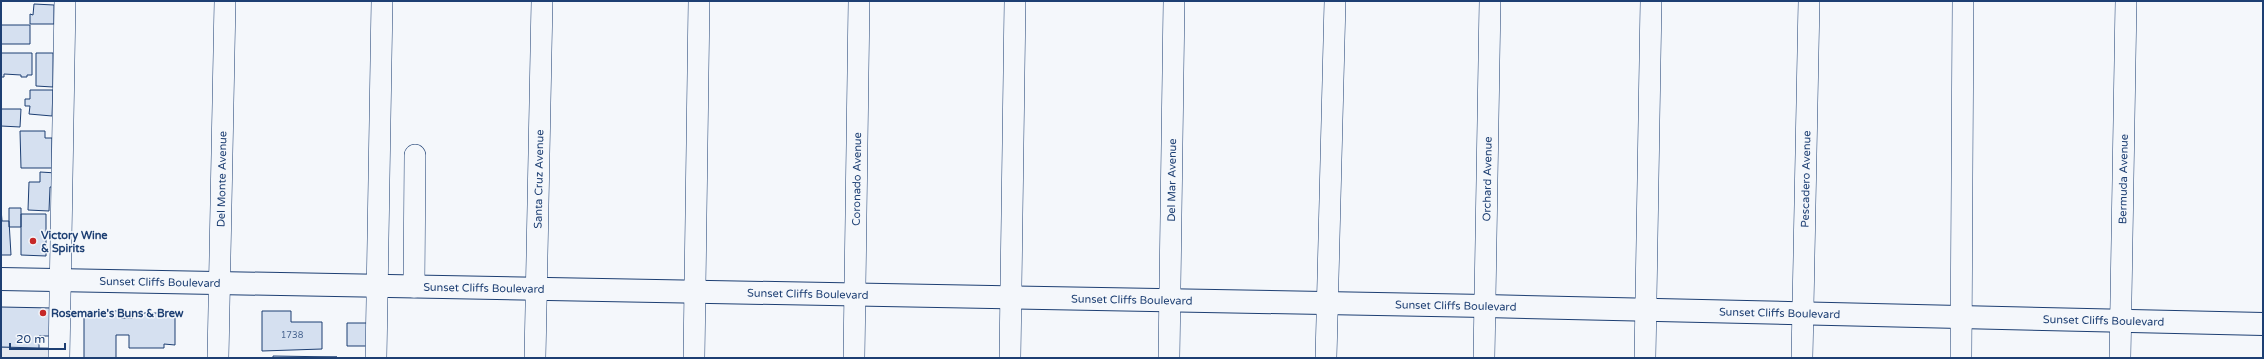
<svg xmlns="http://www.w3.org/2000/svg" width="2264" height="359" viewBox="0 0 2264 359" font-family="'Varela Round',sans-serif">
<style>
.parking{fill:#e3e8f0;stroke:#687fa3}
.building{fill:#d5e0f0;stroke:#1d3f73}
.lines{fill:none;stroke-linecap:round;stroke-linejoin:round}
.minor-casing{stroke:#1d3f73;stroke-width:22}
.major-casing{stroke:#1d3f73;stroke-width:24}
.minor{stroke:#f4f7fb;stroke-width:21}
.major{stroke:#f4f7fb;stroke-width:22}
.poi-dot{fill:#c62828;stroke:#f4f7fb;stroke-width:1.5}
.labels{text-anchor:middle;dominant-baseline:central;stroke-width:3;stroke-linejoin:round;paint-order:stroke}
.number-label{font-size:9px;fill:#4b6792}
.street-label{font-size:11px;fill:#1d3f73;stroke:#f4f7fb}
.poi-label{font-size:11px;font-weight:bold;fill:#1d3f73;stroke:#f4f7fb;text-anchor:start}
</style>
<rect width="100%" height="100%" fill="#f4f7fb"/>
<path class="parking" d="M1 347 52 348V358H1Z"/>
<path class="building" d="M34 4 54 5V24H30V14L33 15Z
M1 25H30V44H1Z
M1 53H32V75H27V77H21V75L4 74V77H1Z
M36 53H53V87L36 86Z
M30 90H53L52 116 29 114 30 106H25V99H30Z
M1 109H21L20 127 1 126Z
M20 131H45V138H52V168H21Z
M40 172 57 173 56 187H50L49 211 28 210 29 182H40Z
M9 208H21V227H9Z
M1 209 2 221H9L11 255H1Z
M21 214H46V256L21 255Z
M1 307 52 308 51 336H39V348L1 347Z
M84 311H121V318H133V313H175V345L164 344V348H129V335H116V358H84Z
M262 311H291V322H322V349L262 351Z
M347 323H368V346H347Z
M273 356 337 357 273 358Z"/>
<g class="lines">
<defs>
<g id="minor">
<path d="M414 287 415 155"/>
<path d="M59 358 65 1"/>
<path id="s1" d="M218 358 225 1"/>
<path d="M376 358 382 1"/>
<path id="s2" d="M535 358 542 1"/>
<path d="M694 358 699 1"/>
<path id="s3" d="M854 358 859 1"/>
<path d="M1010 358 1015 1"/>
<path id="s4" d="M1169 358 1174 1"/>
<path d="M1326 358 1335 1"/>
<path id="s5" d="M1484 358 1490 1"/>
<path d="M1645 358 1651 1"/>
<path id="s6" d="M1802 358 1809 1"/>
<path d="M1961 358 1963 1"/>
<path id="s7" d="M2120 358 2126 1"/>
</g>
<g id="major">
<path id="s8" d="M1 279 1485 306 2263 324"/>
</g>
</defs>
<use href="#minor" class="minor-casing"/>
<use href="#major" class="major-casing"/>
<use href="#minor" class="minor"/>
<use href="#major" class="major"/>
</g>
<g class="poi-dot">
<circle cx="33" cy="241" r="4"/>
<circle cx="43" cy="313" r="4"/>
</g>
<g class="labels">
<g class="number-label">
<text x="292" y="335">1738</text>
</g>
<g class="street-label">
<text stroke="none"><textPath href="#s5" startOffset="179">Orchard Avenue</textPath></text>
<text stroke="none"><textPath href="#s1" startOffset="179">Del Monte Avenue</textPath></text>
<text stroke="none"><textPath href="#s2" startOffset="179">Santa Cruz Avenue</textPath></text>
<text stroke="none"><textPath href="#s3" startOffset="179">Coronado Avenue</textPath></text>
<text stroke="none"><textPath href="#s4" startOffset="178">Del Mar Avenue</textPath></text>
<text stroke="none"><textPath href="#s6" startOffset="179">Pescadero Avenue</textPath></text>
<text stroke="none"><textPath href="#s7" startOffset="179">Bermuda Avenue</textPath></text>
<text stroke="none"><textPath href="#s8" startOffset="159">Sunset Cliffs Boulevard</textPath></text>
<text stroke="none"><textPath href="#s8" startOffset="483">Sunset Cliffs Boulevard</textPath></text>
<text stroke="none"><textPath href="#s8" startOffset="807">Sunset Cliffs Boulevard</textPath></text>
<text stroke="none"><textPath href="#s8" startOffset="1131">Sunset Cliffs Boulevard</textPath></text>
<text stroke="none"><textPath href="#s8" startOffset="1455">Sunset Cliffs Boulevard</textPath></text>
<text stroke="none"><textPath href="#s8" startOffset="1779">Sunset Cliffs Boulevard</textPath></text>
<text stroke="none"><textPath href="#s8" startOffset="2103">Sunset Cliffs Boulevard</textPath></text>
</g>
<g class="poi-label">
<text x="41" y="235">Victory Wine<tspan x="41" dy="13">&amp; Spirits</tspan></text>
<text x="51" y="313">Rosemarie's Buns &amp; Brew</text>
</g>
</g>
<rect width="2264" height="359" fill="none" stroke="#1d3f73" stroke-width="4"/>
<path d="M10 343v6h55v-6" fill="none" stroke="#1d3f73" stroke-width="2"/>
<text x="16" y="343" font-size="12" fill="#1d3f73" stroke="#f4f7fb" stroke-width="3" paint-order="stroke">20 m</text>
</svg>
